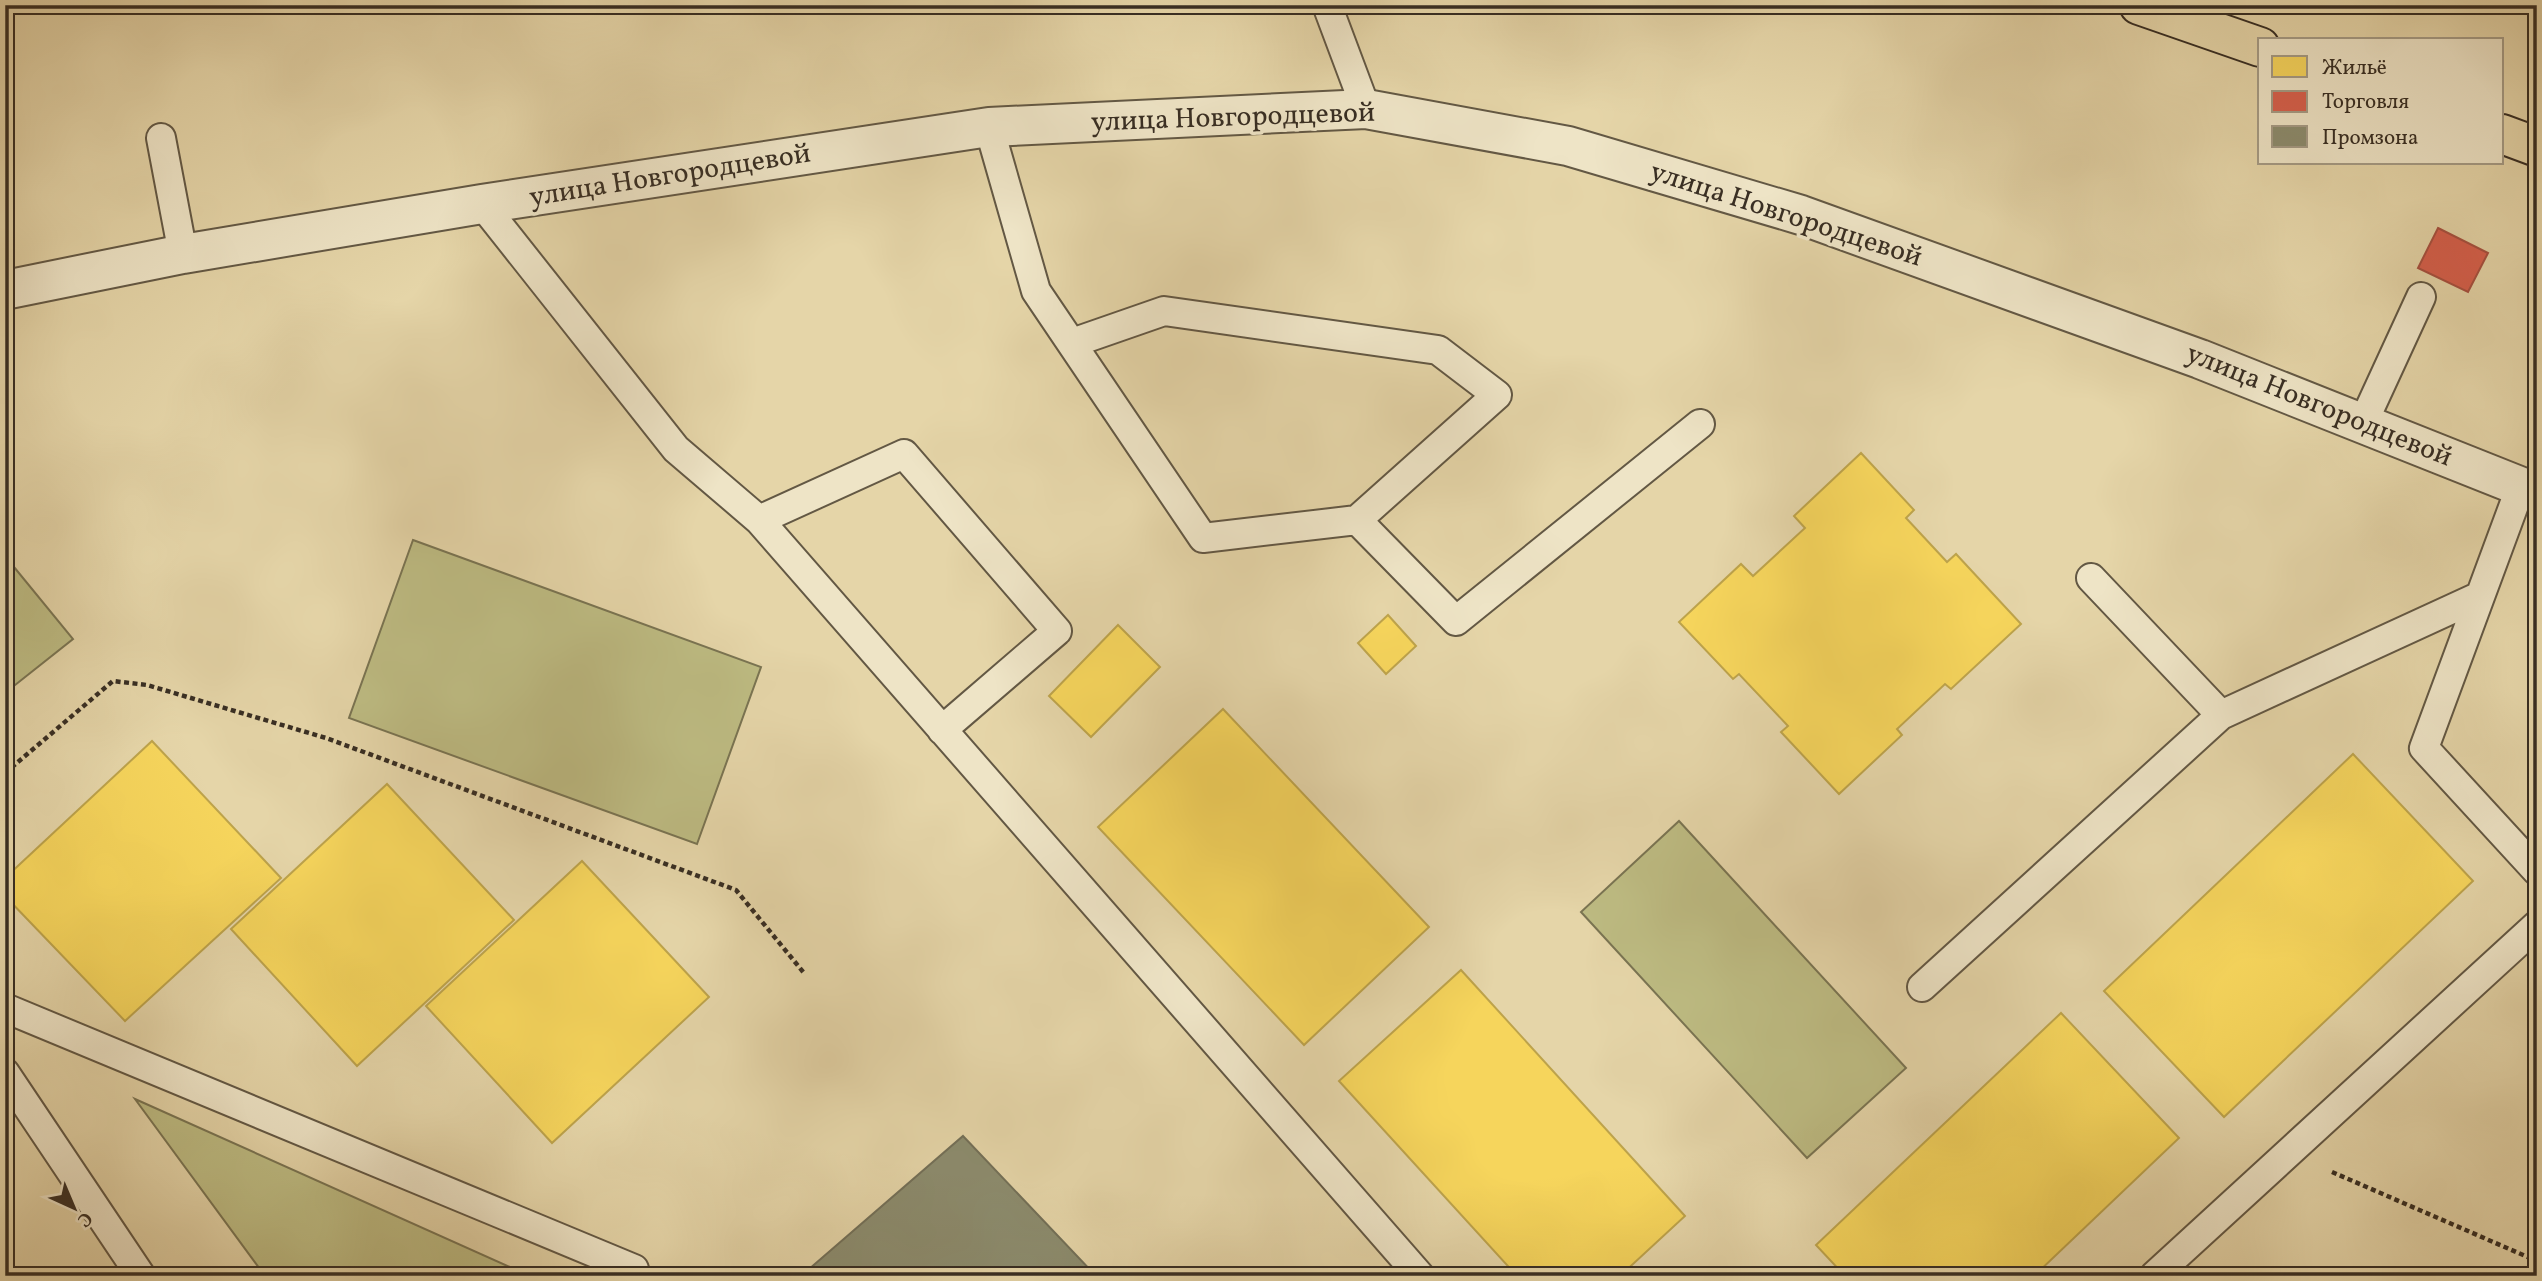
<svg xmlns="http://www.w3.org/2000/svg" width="2542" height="1281" viewBox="0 0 2542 1281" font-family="Vollkorn,serif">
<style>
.green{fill:#bdbb82;stroke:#7a7452;stroke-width:2}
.homes{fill:#f6d55c;stroke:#bda34b;stroke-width:2}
.shops{fill:#d6604d;stroke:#a75140;stroke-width:2}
.industry{fill:#8c8c6e;stroke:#737058;stroke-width:2}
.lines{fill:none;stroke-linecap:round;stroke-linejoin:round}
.service-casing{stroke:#635844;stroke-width:32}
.tertiary-casing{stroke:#635844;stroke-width:42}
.primary-casing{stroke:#382e23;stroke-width:42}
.path{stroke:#382e23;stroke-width:4.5;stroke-dasharray:5 3.5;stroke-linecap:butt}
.service{stroke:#eee4c6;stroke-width:28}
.tertiary{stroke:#eee4c6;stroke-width:38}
.primary{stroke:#e5d5a8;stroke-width:38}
.labels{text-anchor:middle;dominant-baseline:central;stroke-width:7;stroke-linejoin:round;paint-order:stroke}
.street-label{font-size:28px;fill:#382e23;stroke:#eee4c6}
</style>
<rect width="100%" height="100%" fill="#e5d5a8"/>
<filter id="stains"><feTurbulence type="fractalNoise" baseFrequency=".00286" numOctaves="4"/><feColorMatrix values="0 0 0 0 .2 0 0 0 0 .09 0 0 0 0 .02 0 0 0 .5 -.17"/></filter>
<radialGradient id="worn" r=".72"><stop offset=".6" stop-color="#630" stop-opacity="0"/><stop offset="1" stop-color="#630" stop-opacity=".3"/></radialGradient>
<path class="green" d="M413 540 761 667 697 844 349 718Z
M5 556 73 639 5 693Z
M1679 821 1906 1068 1807 1158 1581 912Z
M135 1099 530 1276H265Z"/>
<path class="homes" d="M1861 453 1914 510 1906 518 1947 562 1956 554 2021 624 1951 689 1945 684 1897 729 1902 735 1839 794 1781 732 1788 726 1739 674 1733 679 1679 622 1741 564 1753 576 1805 528 1794 516Z
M1388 615 1416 646 1386 674 1358 643Z
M1118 625 1160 667 1091 737 1049 696Z
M1223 709 1429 927 1304 1045 1098 827Z
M152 741 281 878 125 1021 5 896V878Z
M2353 754 2473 881 2224 1117 2104 991Z
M387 784 514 920 357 1066 231 929Z
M582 861 709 997 552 1143 426 1006Z
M1461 970 1685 1216 1620 1276H1517L1339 1081Z
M2061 1013 2179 1138 2034 1276H1845L1816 1245Z"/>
<path class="shops" d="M2438 228 2488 253 2468 292 2418 268Z"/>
<path class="industry" d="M963 1136 1096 1276H801Z"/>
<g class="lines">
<defs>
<path id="service" d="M1327 5 1366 109
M989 127 1036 291 1203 538 1357 520 1456 621 1700 424
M161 138 183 254
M482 204 676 449 759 520 1420 1276
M1072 343 1164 311 1438 350 1497 395 1357 520
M2363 423 2421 297
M2521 486 2424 748 2537 871
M759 520 904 454 1057 631 942 730
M2091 578 2221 715
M1922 987 2221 715 2480 596
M5 1008 634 1269 626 1276
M5 1073 141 1276
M2154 1276 2537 925"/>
<path id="tertiary" d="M5 290 183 254 482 204 989 127 1366 109 1568 146 1801 215 2200 359 2537 493"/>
<path id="primary" d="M2139 5 2260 47
M2502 134 2537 147"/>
</defs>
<use href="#service" class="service-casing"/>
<use href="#tertiary" class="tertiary-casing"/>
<use href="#primary" class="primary-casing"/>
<path class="path" d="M5 773 113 681 147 685 326 738 736 890 804 973
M2332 1172 2537 1261"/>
<use href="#service" class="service"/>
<use href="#tertiary" class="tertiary"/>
<use href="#primary" class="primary"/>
</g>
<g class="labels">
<g class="street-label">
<text transform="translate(1233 118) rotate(-2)">улица Новгородцевой</text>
<text transform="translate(670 176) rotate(-9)">улица Новгородцевой</text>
<text transform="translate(1786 215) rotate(18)">улица Новгородцевой</text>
<text transform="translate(2319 406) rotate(22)">улица Новгородцевой</text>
</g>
</g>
<rect width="2542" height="1281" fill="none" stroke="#e5d5a8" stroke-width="28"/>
<rect x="7" y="7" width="2528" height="1267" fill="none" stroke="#382e23" stroke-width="3.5"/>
<rect x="14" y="14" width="2514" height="1253" fill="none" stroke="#382e23" stroke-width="2"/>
<rect x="2258" y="38" width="245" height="126" fill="#eee4c6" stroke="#a59b85" stroke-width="2"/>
<rect x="2272" y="56" width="35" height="21" fill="#f6d55c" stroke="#a59b85" stroke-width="2"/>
<text x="2322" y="74" font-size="21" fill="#382e23">Жильё</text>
<rect x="2272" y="91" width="35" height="21" fill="#d6604d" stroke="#a59b85" stroke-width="2"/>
<text x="2322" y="108" font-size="21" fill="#382e23">Торговля</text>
<rect x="2272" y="126" width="35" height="21" fill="#8c8c6e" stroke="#a59b85" stroke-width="2"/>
<text x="2322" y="144" font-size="21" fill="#382e23">Промзона</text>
<g transform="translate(74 1208) rotate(136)" stroke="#eee4c6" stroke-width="5" paint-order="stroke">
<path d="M0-5L12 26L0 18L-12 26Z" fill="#382e23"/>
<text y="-10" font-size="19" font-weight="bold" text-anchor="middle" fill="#382e23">С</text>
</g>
<rect width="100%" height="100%" filter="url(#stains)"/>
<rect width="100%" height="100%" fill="url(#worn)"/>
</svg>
